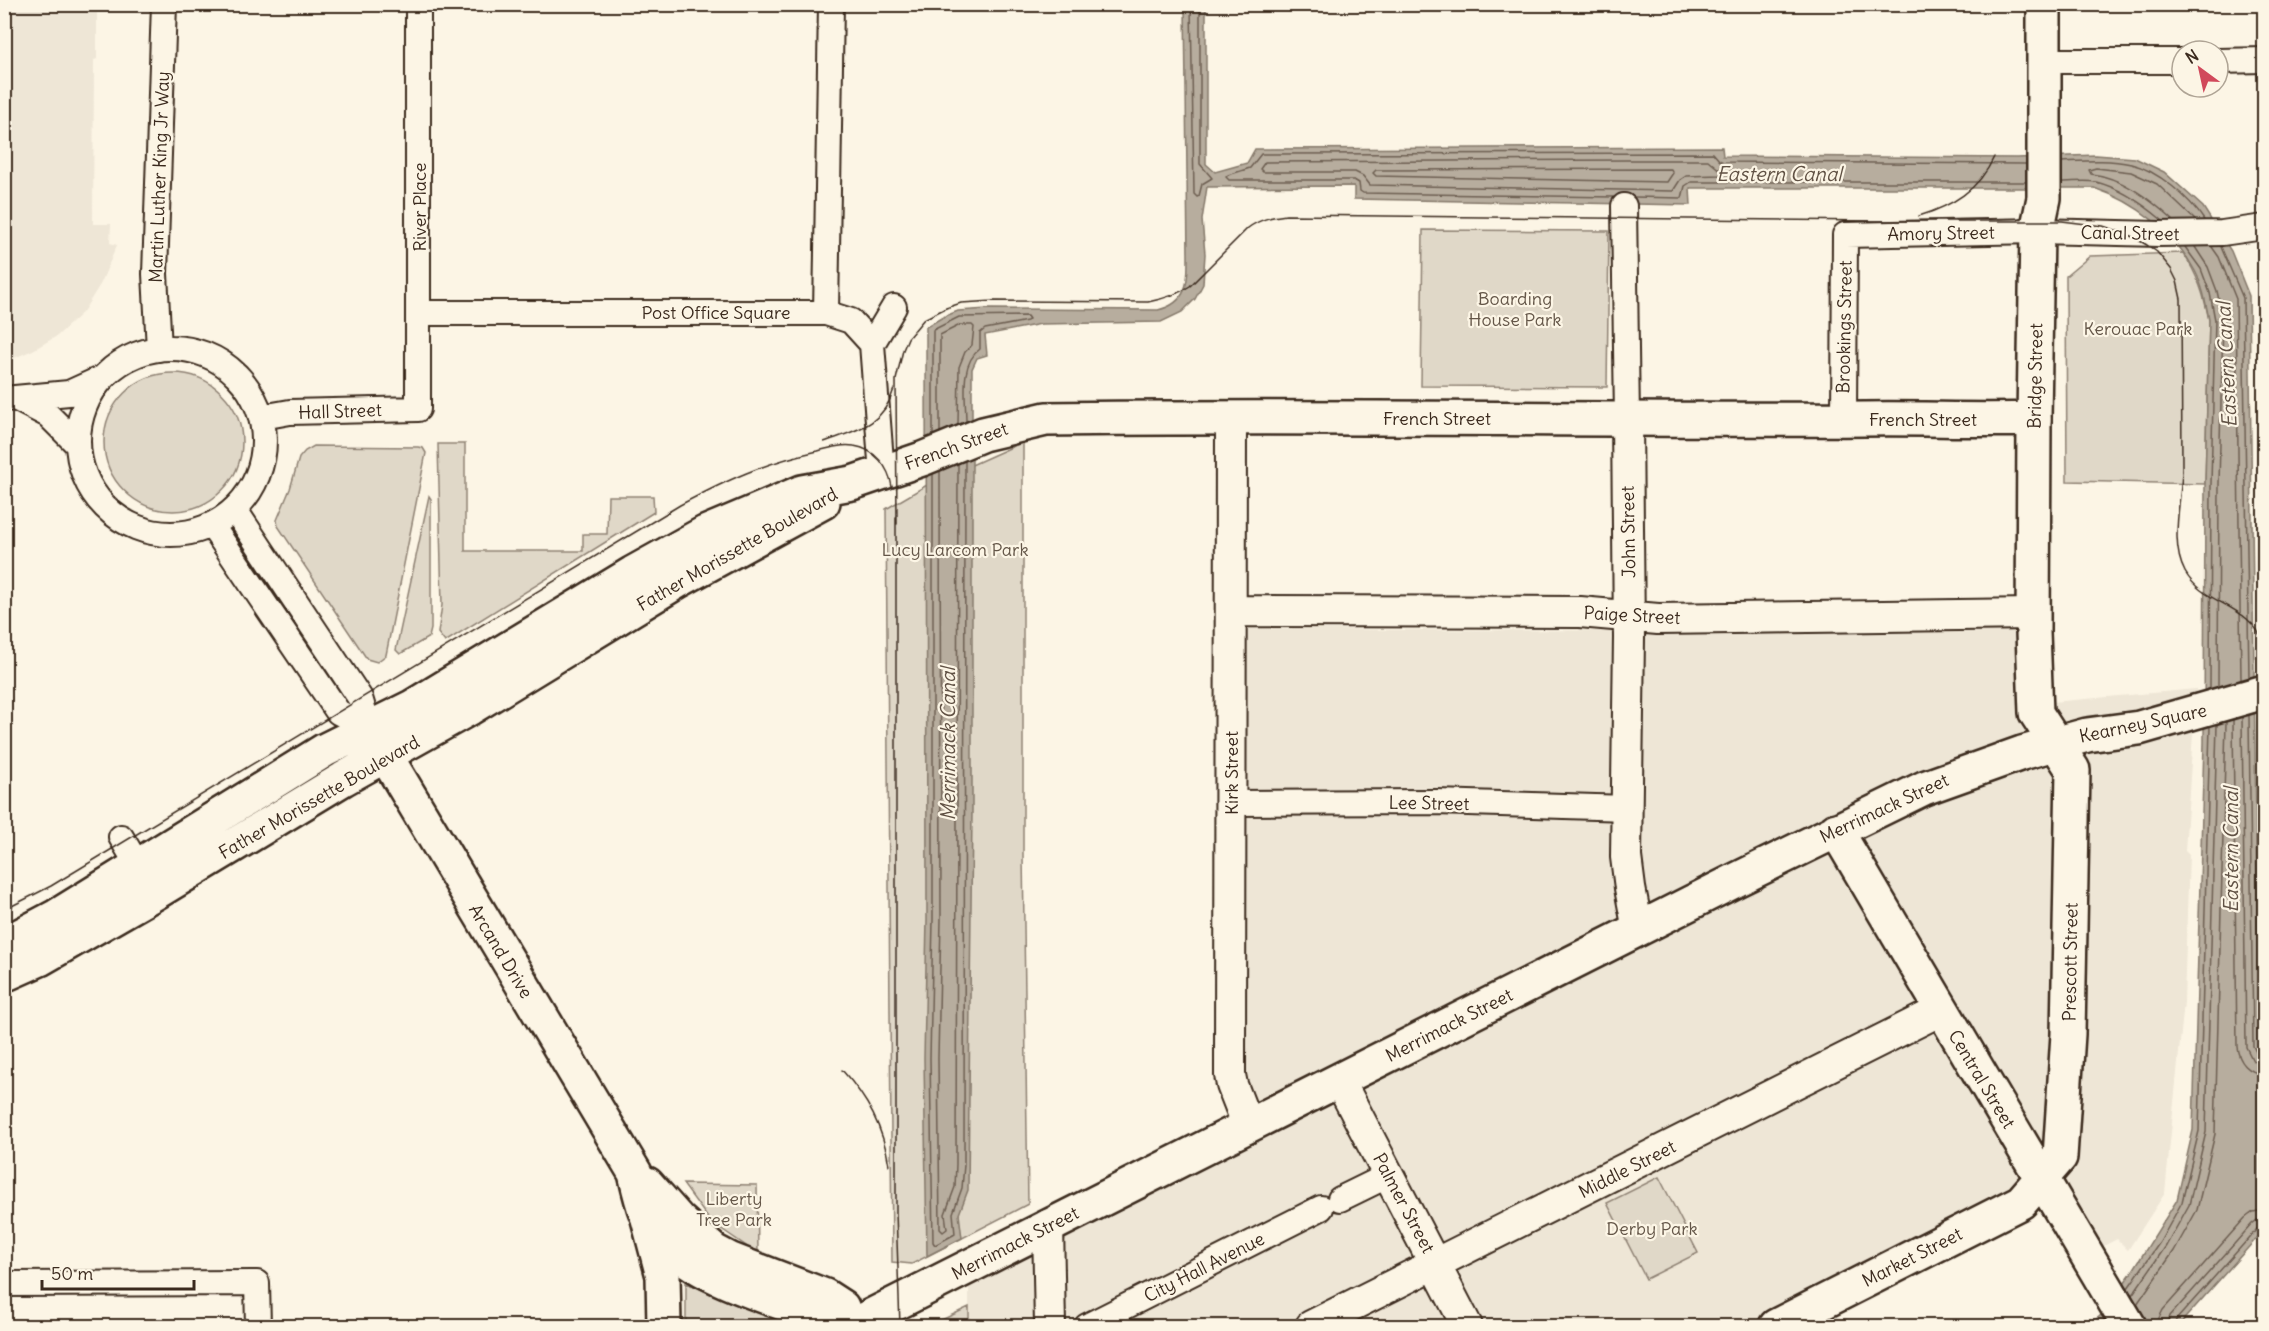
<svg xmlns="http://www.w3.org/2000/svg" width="2269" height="1331" viewBox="0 0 2269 1331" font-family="Delius,sans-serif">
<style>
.built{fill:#eee6d6}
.green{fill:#e0d8c8;stroke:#8e8173;stroke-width:1.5}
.water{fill:#b7ad9e;stroke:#85796b;stroke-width:1.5}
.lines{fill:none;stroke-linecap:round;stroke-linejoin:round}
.shore{stroke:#6d5e51;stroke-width:1.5}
.minor-casing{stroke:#3b2a1e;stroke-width:28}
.tertiary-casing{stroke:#3b2a1e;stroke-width:34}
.secondary-casing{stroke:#3b2a1e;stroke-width:38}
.primary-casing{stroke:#3b2a1e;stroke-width:38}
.minor{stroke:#fcf5e5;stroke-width:24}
.tertiary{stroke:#fcf5e5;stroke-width:30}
.secondary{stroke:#fcf5e5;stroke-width:33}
.primary{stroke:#fcf5e5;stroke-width:33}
.tram{stroke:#3b2a1e;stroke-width:1.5}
.labels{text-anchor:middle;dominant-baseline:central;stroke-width:4.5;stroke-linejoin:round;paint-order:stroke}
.street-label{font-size:18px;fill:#3b2a1e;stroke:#fcf5e5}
.park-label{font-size:18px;fill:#645648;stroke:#fcf5e5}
.water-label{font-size:20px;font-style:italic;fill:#605144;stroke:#fcf5e5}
</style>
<rect width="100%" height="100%" fill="#fcf5e5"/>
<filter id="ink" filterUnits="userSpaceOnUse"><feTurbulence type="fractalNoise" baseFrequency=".0167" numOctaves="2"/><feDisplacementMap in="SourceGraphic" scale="12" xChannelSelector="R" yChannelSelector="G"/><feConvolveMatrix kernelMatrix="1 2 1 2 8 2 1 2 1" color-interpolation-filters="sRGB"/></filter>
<g filter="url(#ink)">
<path class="built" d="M4 5H97V59L94 60 93 224H111L110 243 117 245 101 283 83 312 57 336 33 350 7 361 4 354Z
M1243 628 1395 630 2014 631 2020 705 2196 689 2185 851 2189 855 2184 1002 2165 1193 2128 1250 2117 1239 2092 1252 2022 1186 1744 1326H969V1269L1259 1123 1242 1080Z"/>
<path class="green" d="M1423 230 1609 231 1607 387 1421 386Z
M2183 253C2198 275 2204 295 2209 320L2205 484 2067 481 2066 276 2090 256Z
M104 442a69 69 0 1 1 138 0a69 69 0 1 1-138 0Z
M1023 442V856L1028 1204 912 1264 892 1262 886 509 927 485Z
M438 444H465V551H583V534H607L608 496H653L654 512 445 642 438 633 442 605Z
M314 446 418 447 423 448 426 453 386 655 377 662 367 659 278 526 277 520 290 489 299 458 305 451Z
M429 496 431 499V629L429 637 400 654 396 650Z
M1659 1177 1698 1253 1646 1279 1607 1203Z
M683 1184 757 1185 758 1254 710 1221Z
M686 1283 759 1313 773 1317 777 1326H686Z
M969 1307V1326H929Z"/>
<path class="water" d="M1185 5H1206V164L1215 172 1247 163 1255 149 1722 147 1723 156 2017 158 2096 155 2135 158 2164 172 2203 207 2231 251 2249 296 2259 1046 2264 1056V1230L2178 1326H2087L2100 1316 2132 1272 2177 1200 2193 1130 2204 743 2205 484 2209 320C2206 304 2203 286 2195 271 2174 232 2136 202 2094 188H1690L1691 205 1354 199V186L1207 187 1202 220 1205 254 1203 284 1195 299 1182 312 1161 322 1041 324 985 335 987 355 977 358 972 369V811L968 1190 959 1214 962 1238 927 1256 924 1058 927 920 926 327 943 317 958 311 988 309 1158 310C1188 303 1188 282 1188 256Z"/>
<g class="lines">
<path class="shore" d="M1191 4 1194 194 1197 197 1199 196 1202 184 1212 178 1200 164V4
M1628 160H1708L1722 172 1720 175 1686 176 1680 180 1673 191 1370 185 1363 176 1355 172H1263L1260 169 1265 162Z
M2062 162C2085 161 2109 159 2131 164 2157 170 2190 198 2204 220
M1671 169 1673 173 1667 182 1376 176 1373 173 1376 170Z
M2062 182C2073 182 2085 180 2096 182 2121 188 2143 204 2162 220
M1614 197 1363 193 1360 191 1359 183 1354 180H1229L1226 177 1228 175 1250 168 1261 154 1713 153 1719 160 1723 162 2026 164
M1634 197 1682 198 1685 186 1691 182H2026
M2173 220C2151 200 2122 177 2091 174L2089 170 2096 168 2131 172 2157 184 2195 220
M2185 247 2201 269 2210 293 2215 320 2211 484 2210 689
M2195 247 2208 267 2217 291 2223 320 2219 484 2218 687
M2212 247 2219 257 2236 299 2241 680
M2221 247 2243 298 2249 678
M940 432V335L960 325H972L974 327 972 345 965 352 959 367 958 425
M933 435V330L959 317 1027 316 1029 319 1027 321 985 329 980 333V349C959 364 966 398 966 422
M940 471 941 920 938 1058 940 1229 943 1232 947 1229 945 1214 955 1187 956 1164 958 464
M933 474V920L930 1058 933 1242 935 1245 955 1234 953 1213 962 1188 964 1165 965 461
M2249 715 2253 1046 2258 1056 2264 1057
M2242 717 2246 1047 2253 1061 2264 1065
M2233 720 2237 1047C2239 1062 2248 1073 2264 1074
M2128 1288 2160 1242 2182 1202 2199 1131 2210 726
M2132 1295 2166 1246 2189 1205 2206 1132 2217 724
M2137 1304 2174 1251 2197 1210 2215 1134 2226 722
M2158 1326 2159 1318 2163 1310 2245 1218 2253 1212 2264 1210
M2167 1326 2170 1316 2252 1224 2257 1220 2264 1219
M2174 1326 2176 1320 2257 1229 2264 1227"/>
<defs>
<path id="minor" d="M2045 61H2182
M2218 61 2264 60
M1624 206 1627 419
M418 313H826L851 321 872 344 882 474
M826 313 831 4
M872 344 894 307
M78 441a93 93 0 1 1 186 0a93 93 0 1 1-186 0Z
M159 349 155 274 164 4
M4 399 69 393 102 378
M17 399 48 415 78 445
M262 417 290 412 418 409V4
M1844 419 1845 235 2037 231 2159 234 2222 233 2264 227
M235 510 360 698 369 728
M212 526 338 712 369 728
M1230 803 1436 802 1627 808
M121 837 146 879
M1340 1199 1389 1175
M4 1284 257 1283 258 1326
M1087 1326 1321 1208"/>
<path id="tertiary" d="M1231 417 1230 1075 1232 1085 1248 1126
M1627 419 1629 638 1626 857 1630 888 1638 930
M1231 611 1580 612 1658 619 2033 614
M1339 1080 1467 1326
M1048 1225 1050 1326
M1311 1326 1941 1010"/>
<path id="secondary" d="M1836 830 2129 1326
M647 1215 663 1276 664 1326
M851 1326 1736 880 1924 788 2022 753 2087 735 2139 728 2264 692
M1776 1326 2021 1202 2060 1157 2068 1034 2073 770 2036 713 2033 632 2034 419"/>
<path id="primary" d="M375 738 635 1173C638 1186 641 1200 646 1213 670 1265 728 1282 777 1301 802 1310 818 1322 845 1326
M4 944 57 916 325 750 412 707 633 573 705 533 802 492 852 483 922 459 983 434 1046 419C1319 415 1592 421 1865 419 1921 418 1978 421 2034 419L2037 231 2044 198V4
M4 975 40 959 155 893 343 779 470 708 678 581 823 502
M647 1184 679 1220 714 1251 731 1260 825 1296 842 1307 849 1326"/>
</defs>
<use href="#minor" class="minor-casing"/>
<use href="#tertiary" class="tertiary-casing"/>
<use href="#secondary" class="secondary-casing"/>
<use href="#primary" class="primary-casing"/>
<use href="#minor" class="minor"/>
<use href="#tertiary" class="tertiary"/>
<use href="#secondary" class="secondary"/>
<use href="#primary" class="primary"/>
<path class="tram" d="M1919 216C1952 206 1979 190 1994 157
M824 442C857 430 883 426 894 389
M896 517V1212L900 1326
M897 524 896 380 903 350 908 338 924 319 946 308 961 303 994 301 1148 302C1163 299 1177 295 1190 286L1248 228C1260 219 1271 217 1286 215L1881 221H2062L2103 226 2127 234 2147 245 2157 252 2171 269 2177 281 2181 299C2181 356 2182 412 2182 468 2182 501 2169 542 2185 572 2204 606 2250 603 2264 644
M4 910 51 886 680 505C727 480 766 462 818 451 829 448 842 444 854 446 875 449 889 467 892 487
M2264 985V935
M842 1070C868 1099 883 1127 889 1165"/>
</g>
</g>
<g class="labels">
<g class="street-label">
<text transform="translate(159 177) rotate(-88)">Martin Luther King Jr Way</text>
<text transform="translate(419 207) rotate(-90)">River Place</text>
<text transform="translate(1941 233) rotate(-1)">Amory Street</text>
<text transform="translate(2130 233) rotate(1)">Canal Street</text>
<text x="716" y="312">Post Office Square</text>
<text transform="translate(1844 327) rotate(-89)">Brookings Street</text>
<text transform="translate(2035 376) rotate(-89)">Bridge Street</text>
<text transform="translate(340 411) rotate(-2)">Hall Street</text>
<text x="1437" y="418">French Street</text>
<text x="1923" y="419">French Street</text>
<text transform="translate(956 446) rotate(-20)">French Street</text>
<text transform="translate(1628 532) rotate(-91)">John Street</text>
<text transform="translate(737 549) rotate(-30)">Father Morissette Boulevard</text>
<text transform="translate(1632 615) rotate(3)">Paige Street</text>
<text transform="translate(2143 723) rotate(-12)">Kearney Square</text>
<text transform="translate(1231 773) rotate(-90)">Kirk Street</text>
<text transform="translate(319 797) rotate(-30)">Father Morissette Boulevard</text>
<text transform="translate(1429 803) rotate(1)">Lee Street</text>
<text transform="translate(1884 808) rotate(-25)">Merrimack Street</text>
<text transform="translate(501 951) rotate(59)">Arcand Drive</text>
<text transform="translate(2070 962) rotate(-89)">Prescott Street</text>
<text transform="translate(1449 1025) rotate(-27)">Merrimack Street</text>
<text transform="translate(1982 1079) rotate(59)">Central Street</text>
<text transform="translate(1627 1169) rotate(-27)">Middle Street</text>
<text transform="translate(1404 1203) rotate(62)">Palmer Street</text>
<text transform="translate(1015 1243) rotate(-27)">Merrimack Street</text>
<text transform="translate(1912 1257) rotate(-27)">Market Street</text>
<text transform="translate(1204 1267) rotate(-27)">City Hall Avenue</text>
</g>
<g class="park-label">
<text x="1515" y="298">Boarding<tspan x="1515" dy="21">House Park</tspan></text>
<text x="2138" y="328">Kerouac Park</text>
<text x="955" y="549">Lucy Larcom Park</text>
<text x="734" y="1198">Liberty<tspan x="734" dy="21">Tree Park</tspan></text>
<text x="1652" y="1228">Derby Park</text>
</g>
<g class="water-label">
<text x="1779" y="173">Eastern Canal</text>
<text transform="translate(2226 365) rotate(-93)">Eastern Canal</text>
<text transform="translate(947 744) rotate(-90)">Merrimack Canal</text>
<text transform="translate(2230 850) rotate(-90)">Eastern Canal</text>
</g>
</g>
<rect width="2269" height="1331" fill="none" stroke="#fcf5e5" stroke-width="24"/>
<rect x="12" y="12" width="2245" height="1307" fill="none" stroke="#3b2a1e" stroke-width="2" filter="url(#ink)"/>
<g transform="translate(2200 69) rotate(327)"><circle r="28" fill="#fcf5e5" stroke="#afa495" stroke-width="1.5"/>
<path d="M0-4.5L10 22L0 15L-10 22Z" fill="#d1495b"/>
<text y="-9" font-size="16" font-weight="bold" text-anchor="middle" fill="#3b2a1e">N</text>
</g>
<path d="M42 1280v9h152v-9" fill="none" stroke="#3b2a1e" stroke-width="3"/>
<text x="51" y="1280" font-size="18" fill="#3b2a1e" stroke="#fcf5e5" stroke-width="4.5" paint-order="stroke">50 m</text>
</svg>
